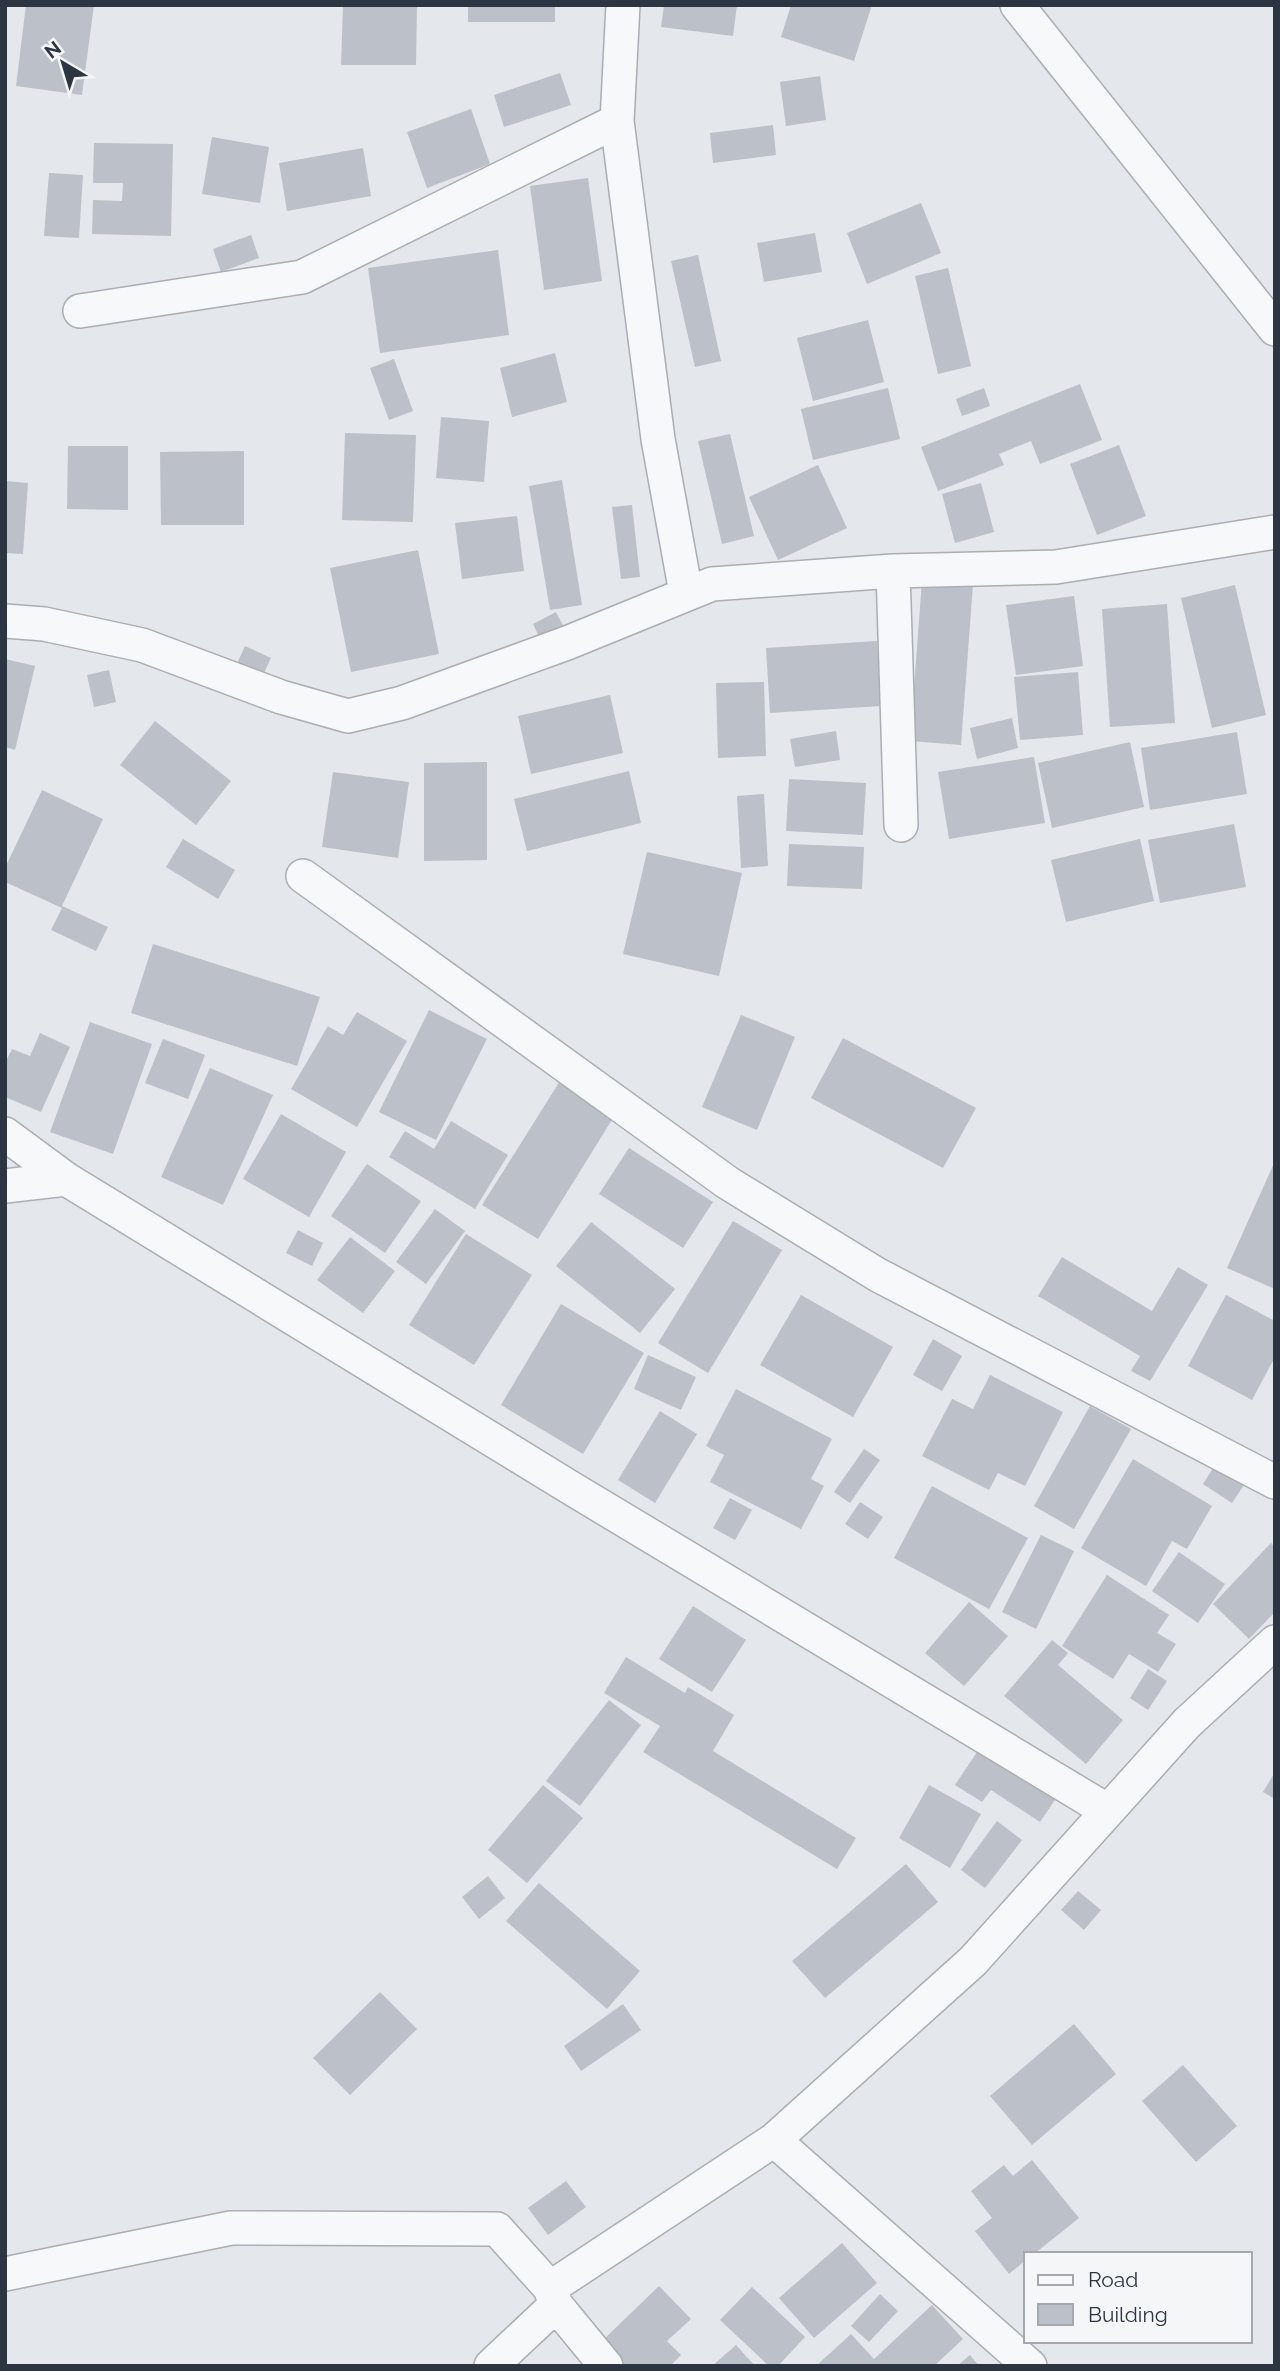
<svg xmlns="http://www.w3.org/2000/svg" width="1280" height="2371" viewBox="0 0 1280 2371" font-family="Raleway,sans-serif">
<style>
.building{fill:#bcc0c8}
.lines{fill:none;stroke-linecap:round;stroke-linejoin:round}
.minor-casing{stroke:#a9aeb5;stroke-width:36}
.minor{stroke:#f7f8fa;stroke-width:33}
</style>
<rect width="100%" height="100%" fill="#e4e7eb"/>
<path class="building" d="M26 5H94L82 95 16 86Z
M343 5H417L416 65H341Z
M468 5H555V22H468Z
M664 5H737L733 36 661 27Z
M791 5H872L854 61 781 37Z
M560 73 571 105 504 127 494 95Z
M820 76 826 120 786 126 780 82Z
M471 109 490 164 427 188 407 132Z
M773 125 776 155 713 163 710 133Z
M212 137 269 147 260 203 202 194Z
M94 143 173 144 171 236 92 234 93 200 122 201 123 183H93Z
M363 148 371 196 287 211 279 163Z
M49 173 83 175 79 238 44 236Z
M588 178 602 281 544 290 530 186Z
M921 203 941 253 867 284 847 233Z
M815 233 822 272 764 282 757 243Z
M251 235 259 258 221 272 213 249Z
M498 250 509 335 380 353 368 268Z
M698 255 721 361 695 367 671 261Z
M948 268 971 366 938 374 915 276Z
M868 320 884 382 813 401 797 338Z
M555 353 567 402 512 417 500 368Z
M394 359 413 411 389 420 370 368Z
M1080 384 1102 440 1040 464 1031 441 999 454 1004 465 938 491 921 447Z
M888 388 900 439 813 460 801 409Z
M984 388 990 406 962 416 956 399Z
M441 417 489 421 484 482 436 478Z
M345 433 416 435 413 522 342 520Z
M730 434 754 536 722 544 698 441Z
M1119 445 1146 516 1097 535 1070 464Z
M68 446H128V510L67 509Z
M244 451V525H161L160 452Z
M818 465 847 528 778 560 749 497Z
M562 480 582 605 550 610 529 486Z
M5 481 28 483 23 554 5 553Z
M981 483 994 532 955 543 942 494Z
M632 505 640 577 621 579 612 507Z
M517 516 524 571 462 579 455 523Z
M418 550 439 654 351 672 330 568Z
M922 581 973 584 961 745 910 741Z
M1235 585 1266 715 1212 728 1181 598Z
M1074 596 1083 666 1016 675 1006 605Z
M1167 604 1175 723 1110 727 1102 609Z
M556 612 567 633 543 645 533 624Z
M877 641 881 706 770 713 766 648Z
M245 646 271 658 261 679 235 668Z
M5 659 35 666 15 750 5 747Z
M109 670 116 702 94 707 87 675Z
M1078 672 1083 735 1020 740 1014 677Z
M764 682 766 756 718 758 716 683Z
M610 695 623 753 531 774 518 716Z
M1012 718 1018 748 977 759 970 728Z
M155 721 231 781 196 825 120 765Z
M836 731 840 760 795 767 790 739Z
M1237 732 1247 794 1150 810 1141 748Z
M1130 742 1144 807 1052 828 1038 763Z
M1034 757 1045 823 949 839 938 772Z
M487 762V860L424 861V763Z
M629 771 641 823 527 851 514 799Z
M333 772 409 782 398 858 322 847Z
M789 779 866 783 863 835 786 831Z
M42 790 103 819 62 906 108 927 96 951 51 930 62 908 5 882V868Z
M764 794 768 866 741 868 737 796Z
M1234 824 1246 887 1160 903 1148 840Z
M183 839 235 870 218 899 166 867Z
M1140 839 1154 901 1066 922 1051 860Z
M789 844 864 847 862 889 787 886Z
M647 852 742 873 719 976 623 954Z
M153 944 320 997 297 1066 131 1013Z
M429 1010 487 1039 436 1140 379 1112Z
M357 1012 407 1041 357 1127 291 1089 328 1026 343 1035Z
M741 1015 795 1037 757 1130 702 1107Z
M90 1022 152 1044 113 1154 50 1132Z
M40 1033 70 1047 41 1112 5 1097V1063L12 1049 30 1056Z
M843 1038 976 1108 943 1168 811 1098Z
M163 1039 205 1055 188 1099 145 1083Z
M210 1068 273 1095 223 1205 161 1177Z
M560 1081 615 1115 538 1239 482 1205Z
M281 1114 346 1152 309 1217 243 1179Z
M451 1121 508 1155 475 1209 389 1157 405 1131 434 1149Z
M629 1148 713 1202 683 1248 599 1194Z
M1275 1161V1289L1227 1268Z
M367 1164 421 1201 385 1253 331 1216Z
M435 1209 465 1231 426 1284 396 1262Z
M733 1221 782 1250 708 1373 658 1343Z
M591 1222 675 1289 640 1333 556 1266Z
M298 1230 323 1243 312 1266 286 1253Z
M466 1234 532 1275 474 1365 409 1325Z
M350 1237 395 1271 363 1313 317 1280Z
M1062 1257 1152 1311 1178 1267 1208 1285 1150 1381 1131 1371 1140 1356 1038 1296Z
M801 1295 893 1347 853 1417 760 1365Z
M1226 1295 1275 1321V1357L1252 1400 1188 1366Z
M561 1304 644 1353 583 1454 501 1405Z
M933 1339 962 1356 942 1391 913 1375Z
M648 1355 696 1377 681 1410 634 1389Z
M990 1375 1063 1412 1025 1486 998 1473 989 1490 922 1456 952 1399 973 1409Z
M736 1389 832 1439 811 1479 824 1486 801 1529 710 1482 724 1455 706 1446Z
M1090 1406 1131 1429 1074 1529 1034 1506Z
M660 1411 697 1434 655 1503 618 1480Z
M864 1449 880 1460 850 1503 834 1492Z
M1133 1459 1212 1506 1187 1549 1172 1541 1146 1586 1081 1548Z
M1215 1465 1244 1485 1232 1503 1203 1484Z
M932 1486 1028 1538 989 1609 894 1558Z
M730 1498 752 1510 735 1540 713 1528Z
M860 1502 883 1517 868 1539 845 1524Z
M1041 1535 1074 1551 1036 1629 1002 1612Z
M1271 1543 1275 1547V1612L1249 1639 1213 1604Z
M1179 1552 1225 1584 1198 1623 1152 1591Z
M1107 1575 1169 1615 1157 1633 1176 1644 1158 1672 1129 1654 1113 1679 1062 1646Z
M969 1602 1008 1636 964 1686 925 1653Z
M693 1606 746 1640 712 1692 659 1659Z
M1052 1640 1068 1653 1058 1665 1123 1720 1086 1764 1004 1696Z
M626 1657 685 1693 688 1687 734 1715 713 1751 856 1838 837 1869 643 1752 660 1726 604 1693Z
M1148 1669 1167 1681 1148 1710 1130 1698Z
M609 1700 641 1725 580 1806 546 1781Z
M985 1740 1061 1791 1040 1822 991 1790 982 1802 955 1785Z
M1275 1772V1799L1263 1792Z
M543 1785 583 1818 527 1883 488 1850Z
M929 1785 981 1814 950 1868 899 1838Z
M997 1821 1022 1840 985 1888 961 1870Z
M906 1864 938 1902 825 1998 792 1961Z
M488 1876 505 1898 479 1919 462 1897Z
M539 1883 640 1971 607 2009 506 1921Z
M1078 1891 1101 1910 1084 1930 1061 1910Z
M380 1992 417 2029 350 2095 313 2058Z
M623 2004 641 2030 581 2071 564 2046Z
M1074 2024 1116 2074 1032 2145 990 2096Z
M1183 2065 1237 2126 1196 2162 1142 2101Z
M1032 2160 1079 2218 1034 2254H1026V2260L1009 2274 975 2231 992 2218 971 2191 1004 2165 1013 2176Z
M566 2181 586 2207 548 2235 528 2208Z
M842 2243 877 2283 814 2338 779 2298Z
M659 2286 691 2319 667 2341 681 2355 670 2366H624L601 2342Z
M752 2287 805 2337 778 2366H769L720 2320Z
M880 2294 898 2311 869 2342 851 2326Z
M932 2305 963 2339 934 2366H816L851 2334 874 2359Z
M736 2345 755 2366H712Z
M970 2355 979 2366H957Z"/>
<g class="lines">
<defs>
<path id="minor" d="M623 5 617 121 658 439 686 593
M1017 5 1275 329
M80 311 302 277 617 121
M893 571 901 825
M5 621 44 624 142 645 281 697 348 716 402 703 567 643 712 584 893 571 1056 567 1275 532
M303 876 728 1183 878 1275 1275 1482
M5 1134 66 1179 571 1488 1108 1811
M5 1186 66 1179
M774 2140 1030 2366
M5 2274 231 2228 497 2229 550 2288
M556 2305 606 2366
M491 2366 556 2305 550 2288 774 2140 973 1961 1187 1723 1275 1642"/>
</defs>
<use href="#minor" class="minor-casing"/>
<use href="#minor" class="minor"/>
</g>
<rect width="1280" height="2371" fill="none" stroke="#2d3543" stroke-width="14"/>
<rect x="1024" y="2252" width="228" height="91" fill="#f4f6f8" stroke="#a4a9b0" stroke-width="2"/>
<rect x="1038" y="2275" width="35" height="10" fill="#f7f8fa" stroke="#a4a9b0" stroke-width="2"/>
<text x="1088" y="2287" font-size="21" fill="#2d3543">Road</text>
<rect x="1038" y="2304" width="35" height="21" fill="#bcc0c8" stroke="#a4a9b0" stroke-width="2"/>
<text x="1088" y="2322" font-size="21" fill="#2d3543">Building</text>
<g transform="translate(63 63) rotate(322)" stroke="#f4f6f8" stroke-width="5" paint-order="stroke">
<path d="M0-5L12 26L0 18L-12 26Z" fill="#2d3543"/>
<text y="-10" font-size="19" font-weight="bold" text-anchor="middle" fill="#2d3543">N</text>
</g>
</svg>
